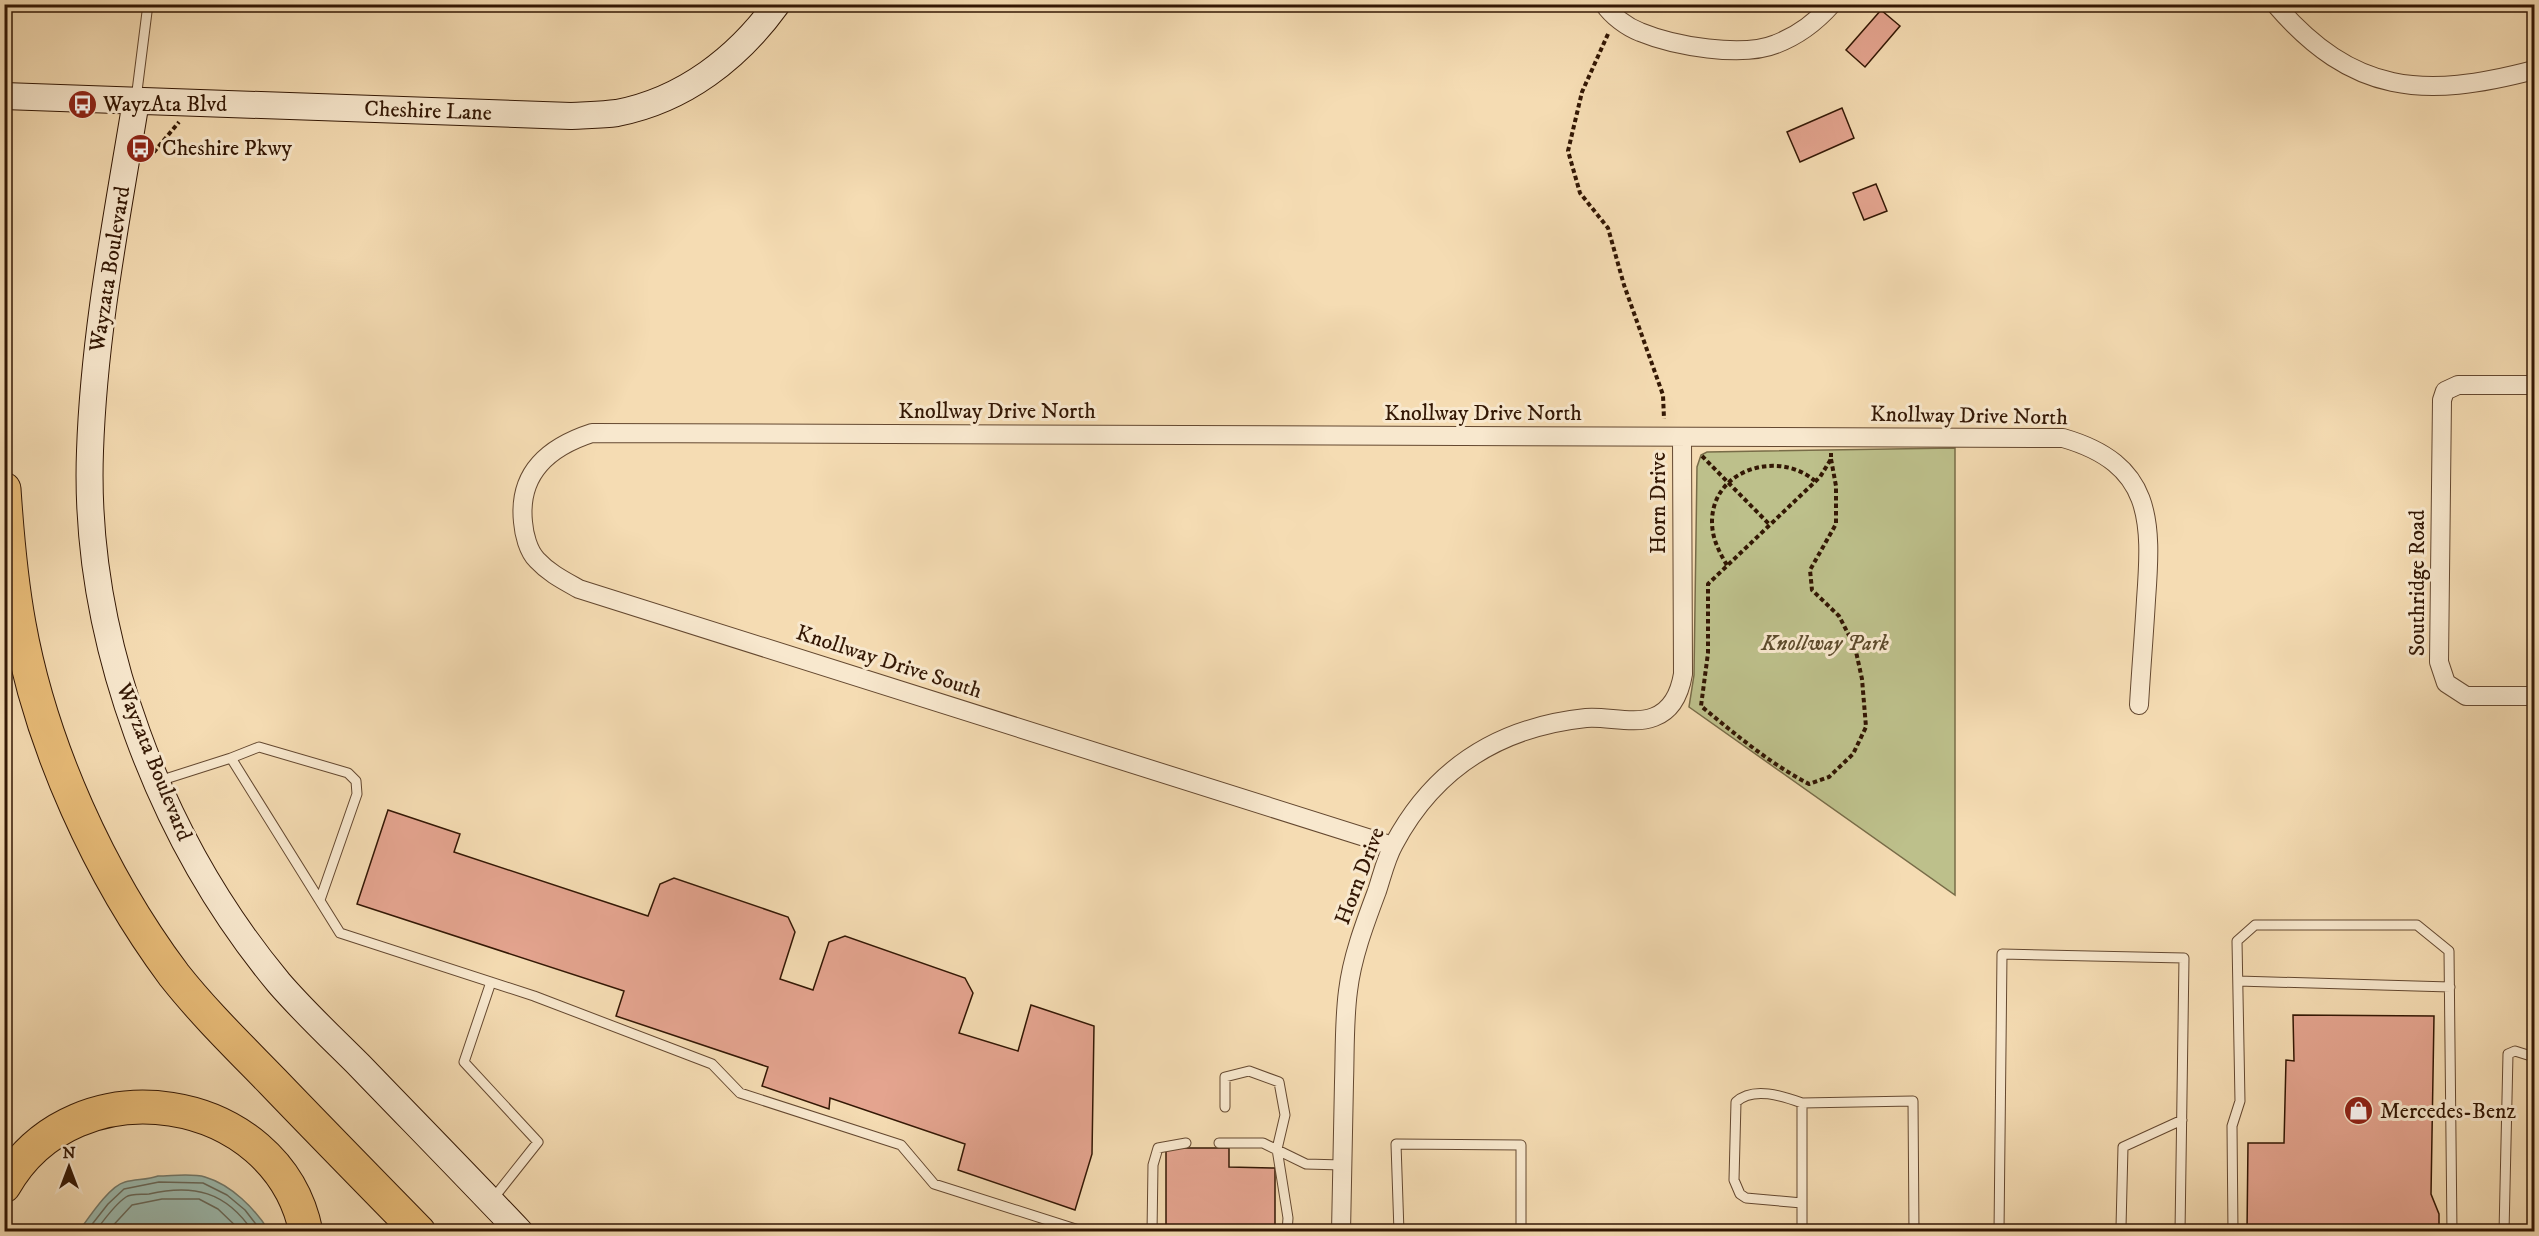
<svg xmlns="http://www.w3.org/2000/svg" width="2539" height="1236" viewBox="0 0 2539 1236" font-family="'IM FELL DW Pica',serif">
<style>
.green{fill:#bdc08b;stroke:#786c48;stroke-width:1.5}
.water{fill:#9cbbb0;stroke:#72796b;stroke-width:1.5}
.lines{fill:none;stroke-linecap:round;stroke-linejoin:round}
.shore{stroke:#68695a;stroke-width:1.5}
.building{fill:#e4a48f;stroke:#331704;stroke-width:1.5}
.lane-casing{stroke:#644830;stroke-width:11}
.street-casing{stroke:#644830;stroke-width:20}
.secondary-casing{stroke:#331704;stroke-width:28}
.highway-casing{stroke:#331704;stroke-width:35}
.path{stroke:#331704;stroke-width:4;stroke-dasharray:4.5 3;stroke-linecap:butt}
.lane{stroke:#f8e8ce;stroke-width:9}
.street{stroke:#f8e8ce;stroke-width:18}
.secondary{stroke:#f8e8ce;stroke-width:26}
.highway{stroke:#eabe7a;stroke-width:33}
.labels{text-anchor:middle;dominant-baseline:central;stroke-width:6;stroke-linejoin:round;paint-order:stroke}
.poi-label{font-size:22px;fill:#331704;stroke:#f8e8ce;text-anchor:start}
.street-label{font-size:22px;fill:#331704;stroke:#f8e8ce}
.park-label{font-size:22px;font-style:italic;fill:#5c4a2c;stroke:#f8e8ce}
</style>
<rect width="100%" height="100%" fill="#f5dcb3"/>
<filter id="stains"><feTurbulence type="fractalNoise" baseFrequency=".00333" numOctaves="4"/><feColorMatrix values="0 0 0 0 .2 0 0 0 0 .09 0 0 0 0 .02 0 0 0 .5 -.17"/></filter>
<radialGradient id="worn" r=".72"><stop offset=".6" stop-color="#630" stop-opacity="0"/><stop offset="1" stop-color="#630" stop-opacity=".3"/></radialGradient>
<path class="green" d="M1955 448V895L1689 707 1694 675 1697 467 1701 455 1707 452Z"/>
<path class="water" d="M158 1176C172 1176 192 1173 205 1177 232 1185 255 1209 269 1231H79C88 1219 109 1186 125 1182 136 1179 147 1180 158 1176Z"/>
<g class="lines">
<path class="shore" d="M86 1232 108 1204 124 1189 159 1182 203 1183 227 1195 245 1210 262 1232
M95 1232C104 1220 114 1205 126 1197 132 1193 142 1195 149 1194 193 1184 226 1191 253 1232
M107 1232 132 1205 162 1199H199L218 1209 242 1232"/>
</g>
<path class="building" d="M1881 10 1900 26 1865 67 1846 50Z
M1842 108 1854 138 1800 162 1787 132Z
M1876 184 1887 211 1864 220 1853 193Z
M388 810 460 834 454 852 648 916 660 884 674 878 788 917 795 932 780 979 813 990 829 942 845 936 965 978 973 993 959 1033 1018 1051 1031 1005 1094 1026 1092 1154 1075 1210 958 1170 965 1144 830 1098 829 1109 762 1086 768 1067 616 1016 624 991 357 904Z
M2293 1015 2434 1016 2431 1194 2439 1214V1232H2247L2248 1143H2284L2286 1060 2294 1061Z
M1166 1148H1229V1167L1275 1168V1232H1166Z"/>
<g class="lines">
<defs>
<path id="lane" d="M136 99 148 4
M231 758 259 747 348 773 356 781 357 794 320 900
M159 781 231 758 340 933 534 996 712 1064 740 1093 901 1145 934 1184 1085 1232
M2534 899 2533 954 2534 963
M2238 981 2450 987
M491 982 464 1062 538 1142 492 1200
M1225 1107V1077L1249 1071 1279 1082 1285 1115 1277 1149 1288 1218 1287 1232
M1219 1143H1263L1306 1164 1342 1165
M1802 1203 1746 1198 1740 1194 1734 1180 1736 1102C1753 1086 1783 1096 1802 1103
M1152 1232 1153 1165 1158 1148 1186 1143
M1399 1232 1396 1144 1521 1145V1232
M1802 1232V1103L1913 1101 1914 1232
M1999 1232 2002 954 2184 958 2180 1232
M2114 1232 2121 1227 2123 1147 2182 1120
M2233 1232 2232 1126 2240 1101 2237 941 2255 925H2417L2449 951 2452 1232
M2504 1232 2508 1054 2515 1051 2534 1057"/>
<path id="street" d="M1604 4C1612 16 1627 27 1640 32 1674 46 1742 58 1776 44 1797 36 1817 21 1832 4
M2275 4C2353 95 2424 99 2534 70
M2534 385H2458L2445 391 2442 400 2439 662 2446 683 2466 696H2534
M1393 846 579 589C563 580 549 573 537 560 528 551 524 534 523 522 518 473 549 447 592 433L2063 438C2153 464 2152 520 2146 600 2144 635 2141 670 2139 705
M1341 1232C1342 1182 1343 1132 1344 1082 1345 1052 1344 1021 1348 991 1352 957 1365 923 1377 891 1382 876 1386 858 1394 844 1435 767 1500 727 1586 718 1607 716 1633 725 1654 717 1673 710 1680 692 1683 674L1682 438"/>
<path id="secondary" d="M4 96 571 116C586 115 602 115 617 113 684 100 738 58 777 4
M136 101C117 217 94 333 90 451 83 638 160 840 279 983 304 1012 333 1039 360 1066 413 1121 467 1176 520 1232"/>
<path id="highway" d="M4 489C7 534 11 580 19 624 41 746 100 876 174 975 204 1013 239 1047 273 1082 321 1132 370 1182 419 1232
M4 1186C75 1060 278 1092 306 1232"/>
</defs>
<use href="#lane" class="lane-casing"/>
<use href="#street" class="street-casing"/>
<use href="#secondary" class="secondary-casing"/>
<use href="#highway" class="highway-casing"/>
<path class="path" d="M1608 34 1582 92 1568 151 1580 193 1608 228 1624 285 1663 395 1664 419
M149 158 179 122
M1702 456 1769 524
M1831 459 1836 486V524L1810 570 1812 590 1839 616 1855 647 1862 679 1866 727 1853 754 1829 777 1809 784C1769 763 1735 734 1701 706L1708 653V584L1820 477 1831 459V453
M1727 565C1719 552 1712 538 1712 522 1712 468 1780 450 1815 481"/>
<use href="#lane" class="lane"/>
<use href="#street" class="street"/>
<use href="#secondary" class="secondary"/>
<use href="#highway" class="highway"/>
</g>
<defs>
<symbol id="bus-disc" viewBox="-11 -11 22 22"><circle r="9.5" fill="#8f2418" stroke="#f8e8ce"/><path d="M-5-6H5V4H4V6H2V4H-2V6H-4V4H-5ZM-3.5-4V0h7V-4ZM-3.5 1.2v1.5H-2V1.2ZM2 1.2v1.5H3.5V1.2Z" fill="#fff"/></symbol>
<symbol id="shop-disc" viewBox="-11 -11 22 22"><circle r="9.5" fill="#8f2418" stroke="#f8e8ce"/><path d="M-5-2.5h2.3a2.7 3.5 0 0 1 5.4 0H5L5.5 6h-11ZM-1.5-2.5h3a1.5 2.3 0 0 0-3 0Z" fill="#fff"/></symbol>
</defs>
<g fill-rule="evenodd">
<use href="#bus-disc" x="66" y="88" width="33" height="33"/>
<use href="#bus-disc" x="124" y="132" width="33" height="33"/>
<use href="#shop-disc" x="2342" y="1094" width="33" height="33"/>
</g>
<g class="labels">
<g class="poi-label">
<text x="103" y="104">WayzAta Blvd</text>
<text x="162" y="148">Cheshire Pkwy</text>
<text x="2380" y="1111">Mercedes-Benz</text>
</g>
<g class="street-label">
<text transform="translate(428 111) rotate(2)">Cheshire Lane</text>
<text transform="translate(110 269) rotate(-81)">Wayzata Boulevard</text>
<text x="997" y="411">Knollway Drive North</text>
<text x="1483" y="413">Knollway Drive North</text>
<text transform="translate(1969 416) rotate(1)">Knollway Drive North</text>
<text transform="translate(1658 503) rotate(-90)">Horn Drive</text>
<text transform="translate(2417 583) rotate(-90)">Southridge Road</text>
<text transform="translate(889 662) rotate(18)">Knollway Drive South</text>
<text transform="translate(154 762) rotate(68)">Wayzata Boulevard</text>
<text transform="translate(1360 876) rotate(-69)">Horn Drive</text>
</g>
<g class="park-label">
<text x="1825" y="643">Knollway Park</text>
</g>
</g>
<rect width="2539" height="1236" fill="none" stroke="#f5dcb3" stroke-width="24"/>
<rect x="6" y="6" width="2527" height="1224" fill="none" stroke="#331704" stroke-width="3"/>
<rect x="12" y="12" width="2515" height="1212" fill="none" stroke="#331704" stroke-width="1.5"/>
<g transform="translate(69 1167)" stroke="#f8e8ce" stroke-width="4.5" paint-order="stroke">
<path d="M0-4.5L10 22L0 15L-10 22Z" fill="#331704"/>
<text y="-9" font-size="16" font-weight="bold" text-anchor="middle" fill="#331704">N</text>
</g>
<rect width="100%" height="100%" filter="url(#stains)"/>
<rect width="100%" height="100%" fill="url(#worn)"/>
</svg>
